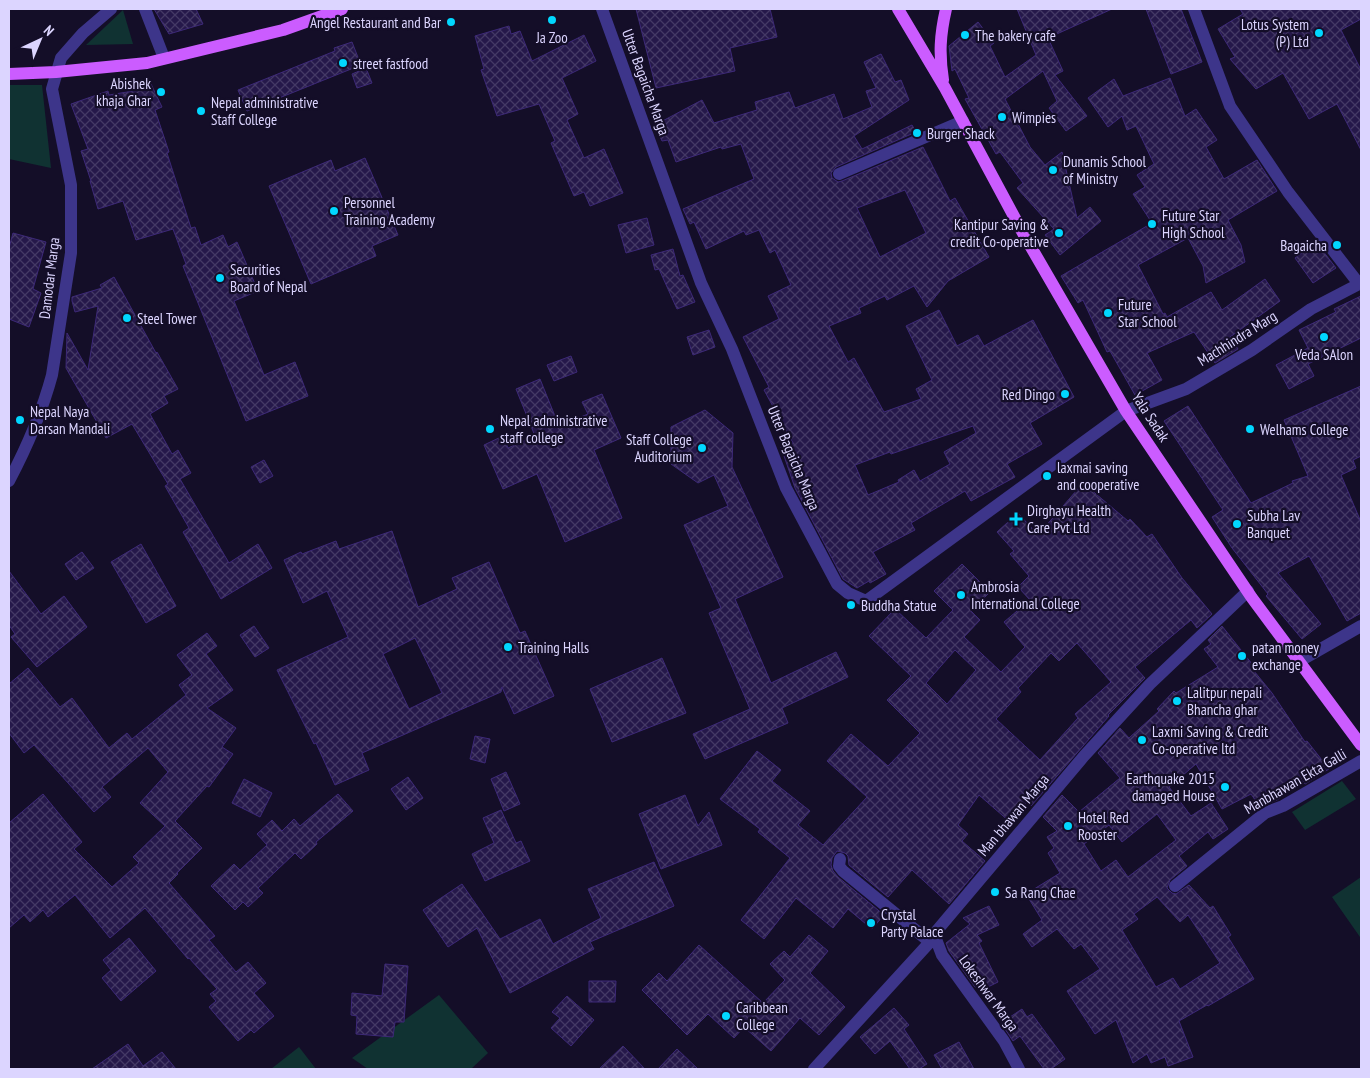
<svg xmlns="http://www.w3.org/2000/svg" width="1370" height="1078" viewBox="0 0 1370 1078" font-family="'PT Sans Narrow',sans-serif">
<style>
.green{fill:#103232}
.building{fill:url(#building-cross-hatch);stroke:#3d2978;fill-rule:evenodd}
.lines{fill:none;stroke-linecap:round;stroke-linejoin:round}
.minor{stroke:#3d358a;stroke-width:12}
.primary{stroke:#cb5cff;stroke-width:12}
.poi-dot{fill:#01d7ff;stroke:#140e28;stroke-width:2}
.labels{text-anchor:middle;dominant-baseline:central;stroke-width:4.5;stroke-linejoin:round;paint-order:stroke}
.poi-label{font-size:15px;fill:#dcd5ff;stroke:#140e28;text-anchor:start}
.street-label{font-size:15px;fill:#dcd5ff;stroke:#140e28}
</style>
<defs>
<pattern id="building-cross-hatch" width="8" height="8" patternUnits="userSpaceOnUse" patternTransform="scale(1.25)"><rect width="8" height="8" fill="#25184a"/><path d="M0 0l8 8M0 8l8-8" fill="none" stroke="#443965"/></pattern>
</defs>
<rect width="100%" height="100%" fill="#140e28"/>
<path class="green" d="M123 10 133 44 86 45Z
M9 85H42L51 168 9 159Z
M1342 781 1356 799 1305 830 1292 812Z
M1361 877V936L1360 937 1332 897Z
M439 995 488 1053 471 1069H368L352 1058Z
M299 1047 316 1069H271Z"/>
<path class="building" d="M154 9H196L203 24 169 34Z
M636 9H770L777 37 730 48 735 71 656 88Z
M1017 9H1112L1048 38 1063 71 1055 75 1087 116 1066 131 1049 108 1057 101 1043 71 1005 99 1030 147 1045 165 1062 152 1077 218 1090 207 1101 221 1060 255 1045 235 1054 229 1017 188 1023 183 1000 152 996 154 965 99 969 98 955 69 952 71 949 46 978 22 994 43 990 46 1005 77 1036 55Z
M1146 9H1181L1202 62 1171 74Z
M1240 9H1361V19L1341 30 1361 70V150L1337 104 1309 119 1283 73 1256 89 1230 59 1235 57 1218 29 1243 14Z
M509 26 511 34 520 31 532 61 584 35 596 61 562 78 578 114 567 120 584 158 604 149 623 193 590 206 584 192 574 196 551 143 555 141 539 104 497 116 481 70 484 69 475 36Z
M352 42 361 65 247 111 238 90 335 51 334 48Z
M881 54 895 82 901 80 909 100 854 136 862 149 912 125 916 132 836 167 831 173 832 178 838 182 842 181 923 147 950 201 955 198 989 257 948 281 927 307 914 286 887 300 885 296 859 308 861 313 829 326 848 362 854 358 884 412 921 399 916 389 932 380 906 326 939 310 957 346 978 335 984 346 1033 320 1074 397 1030 423 1042 444 1007 464 1015 477 971 501 965 491 911 523 915 530 873 552 886 574 870 583 869 581 857 588 843 579 795 488 781 447 793 443 764 390 769 387 743 337 779 319 768 296 791 285 775 250 770 253 759 230 746 235 744 231 706 249 694 222 690 224 683 209 754 179 741 144 722 149 721 147 676 162 668 140 662 141 655 125 702 100 714 123 757 110 755 102 789 92 795 108 834 94 843 119 872 107 866 91 876 88 864 62ZM905 190 926 233 880 257 857 208ZM973 426 976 433 944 452 950 464 920 481 914 470 898 480 899 482 868 495 855 465 890 452 891 454Z
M366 68 372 83 357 88 352 74Z
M1170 78 1185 116 1196 109 1217 140 1206 147 1224 179 1257 160 1277 191 1228 220 1241 245 1245 262 1206 283 1203 266 1188 238 1138 265 1163 314 1165 313 1167 317 1211 292 1222 310 1265 279 1280 301 1230 337 1238 349 1215 363 1194 332 1147 353 1162 380 1135 395 1110 351 1107 352 1083 300 1078 303 1061 276 1152 223 1133 194 1145 187 1137 175 1154 164 1136 126 1127 130 1122 116 1108 127 1088 98 1114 79 1123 96Z
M151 84 162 107 155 110 169 152 167 153 191 228 195 227 201 245 223 235 228 247 237 242 258 291 234 301 264 375 295 362 308 396 246 421 183 266 186 264 173 229 136 240 123 201 98 209 90 181H91L81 151 88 149 71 104 108 91 109 95 139 90Z
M365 158 398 235 372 246 376 256 311 284 269 186 331 160 335 171Z
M647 218 654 245 626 253 618 225Z
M13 233 46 242 33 289 41 293 29 327 9 319V248Z
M1316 242 1336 268 1313 283 1295 258Z
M673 249 680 276 683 275 695 302 677 309 659 269 655 270 651 255Z
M114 277 156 353 157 352 178 389 164 396 168 403 150 414 172 454 178 450 191 473 180 479 229 563 258 544 272 568 221 599 183 532 189 528 165 486 168 484 132 424 106 438 66 368 67 333 88 370 98 306 75 312 72 301V297L102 288 100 285Z
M1361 296V338L1308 364 1314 376 1289 389 1276 365 1308 348 1299 330 1336 312 1334 309Z
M709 330 715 347 693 355 687 337Z
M571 356 577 372 554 381 547 365Z
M540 379 559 426 588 414 582 402 602 394 621 438 594 450 622 518 565 542 537 474 503 489 484 445 503 436 508 448 535 436 516 389Z
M1361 386V456L1353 460 1356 468 1341 475 1361 522V613L1347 621 1309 556 1278 573 1321 624 1302 639 1266 596 1268 594 1232 548 1212 517 1223 510 1164 421 1188 406 1251 503 1293 483 1292 481 1308 476 1284 420Z
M705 410 733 433 732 467 783 577 735 599 771 683 836 652 848 677 782 708 788 723 705 759 693 734 750 709 709 613 721 608 684 525 728 506 714 475 698 483 671 464V427Z
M264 460 273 476 260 483 251 467Z
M1083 483 1128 521 1130 519 1147 537 1152 534 1182 578 1212 614 1197 628 1191 620 1135 667 1145 678 1108 715 1109 716 1031 806 1027 802 1010 822 979 795 958 825 968 834 962 841 985 861 949 904 912 870 888 897 849 865 848 856 845 853 837 851 832 858 831 865 833 871 838 877 884 915 872 929 848 909 833 928 796 898 764 939 741 920 790 858 758 832 760 829 720 799 757 751 781 770 772 781 810 811 798 825 823 845 867 797 827 761 851 734 888 766 920 733 887 700 911 676 869 636 895 609 926 638 953 610 934 591 962 564 990 592 971 611 980 620 964 637 1001 672 1025 647 1004 622 1030 600 1018 587 1029 576 1010 554 1014 551 997 532 1018 513 1038 535ZM1077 643 1111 682 1075 714 1078 718 1040 760 996 719 1021 692 1018 688 1051 653 1059 661ZM955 650 976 670 947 704 926 683Z
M392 531 418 607 457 589 452 578 489 562 520 633 525 631 554 696 514 714 502 687 501 692 362 753 369 770 335 785 316 743 314 744 277 670 348 637 327 591 303 603 284 560 301 552 302 554 336 541 339 549ZM415 638 442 693 409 709 383 654Z
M141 544 176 606 146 623 111 562Z
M82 552 94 568 76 580 65 564Z
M9 571 41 614 64 596 87 627 37 667 11 637 15 634 9 625Z
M254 626 269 648 255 657 240 635Z
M1222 626 1256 669 1254 671 1272 693 1305 742 1307 741 1329 769 1305 784 1304 781 1277 800 1260 807 1251 794 1222 809 1196 764 1169 787 1191 816 1211 803 1228 829 1213 839 1208 832 1179 856 1187 866 1170 880 1167 888 1172 893 1176 894 1189 885 1210 908 1213 906 1231 935 1228 937 1254 979 1208 1006 1207 1005 1179 1021 1193 1057 1168 1066 1165 1057 1151 1063 1147 1054 1133 1063 1116 1020 1095 1034 1067 991 1100 969 1081 944 1074 949 1057 929 1032 947 1023 934 1042 920 1026 894 1060 873 1048 853 1054 848 1047 837 1057 831 1043 817 1062 795 1079 812 1120 778 1098 753 1120 728 1129 738 1159 711 1157 709 1174 691 1176 693 1218 667 1204 649 1211 644 1208 640ZM1157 814 1176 840 1128 877 1116 860 1101 871 1084 844 1109 825 1122 842ZM1157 897 1180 922 1188 915 1220 963 1180 989 1173 978 1156 987 1122 930 1138 919 1134 914Z
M207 633 217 646 206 654 233 690 207 708 236 728 222 747 233 754 209 787 207 786 175 821 202 848 177 873 178 874 169 883 215 936 209 940 236 972 248 962 266 983 254 993 274 1016 254 1033 251 1030 238 1041 209 1007 216 1001 210 994 217 989 189 958 188 959 145 908 110 938 75 895 48 917 43 910 30 922 24 915 9 928V823L43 794 82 842 74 849 112 887 139 863 133 857 165 826 140 803 168 772 148 748 102 787 111 797 94 812 34 745 24 753 9 733V684L28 668 60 707 72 698 109 748 127 733 132 739 186 695 179 685 192 675 177 655Z
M662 658 686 713 612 742 590 689Z
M475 736 490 739 485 763 470 759Z
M506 772 520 804 504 811 491 779Z
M408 777 423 798 406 810 391 789Z
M244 779 272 793 260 817 232 803Z
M338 794 353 811 316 842 317 844 301 859 295 853 258 888 263 893 248 907 243 902 235 910 211 886 234 864 240 870 267 845 257 834 272 820 282 831 294 819 300 826Z
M685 795 698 826 709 812 722 845 661 869 639 814Z
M501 810 516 843 521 841 530 861 485 881 472 854 494 843 483 818Z
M654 862 674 906 590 942 594 949 510 993 477 928 448 947 423 910 462 884 500 939 540 919 553 944 601 918 588 889Z
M989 906 999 925 977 935 982 941 979 943 998 982 982 990 980 985 975 987 949 951 946 943 970 924 963 918Z
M809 935 828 951 810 973 845 1007 819 1035 800 1018 771 1051 744 1027 734 1038 708 1014 687 1035 642 990 659 973 667 981 699 945 763 1003 785 980 770 964 784 951 790 957Z
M129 938 156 971 121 1001 102 978 111 970 103 960Z
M385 964 408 966 404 1022H395L393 1037 356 1034 357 1016 351 1015 352 993 382 996Z
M589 981H616L615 1002H589Z
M567 996 594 1020 571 1046 551 1028 560 1018 552 1012Z
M894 1008 909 1025 904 1029 927 1064 919 1069H910L890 1041 875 1054 860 1037Z
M1022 1009 1027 1017 1032 1014 1065 1059 1051 1069H1044L1020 1036 1013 1041 1001 1023Z
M959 1042 974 1069H942L934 1055Z
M128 1044 143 1066 162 1052 176 1069H92Z
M623 1046 645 1069H599Z
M677 1049 698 1069H658Z"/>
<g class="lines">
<path class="minor" d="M145 9 164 58
M602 9 701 283 732 349 786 488 837 584 848 593 866 601 1126 411 1186 389 1252 350 1311 309 1361 283
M1194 9 1230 106 1288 192 1359 284
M839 174 963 121
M9 481C27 447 42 412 52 375L71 253V185L52 89 61 58 83 33 111 9
M1298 662 1361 626
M840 859 839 866 843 871 930 942
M1175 886 1265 813 1283 806 1361 761
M934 934 942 955 1004 1041 1019 1069
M814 1069 930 942 934 934 1084 756 1150 684 1248 591"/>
<path class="primary" d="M898 9 945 88 1024 235 1126 411 1252 598 1361 745
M9 74 56 72 147 63 283 30 342 9
M943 80C939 54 940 35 946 9"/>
</g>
<g class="poi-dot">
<circle cx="552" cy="20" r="5"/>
<circle cx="451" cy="22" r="5"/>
<circle cx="1319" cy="33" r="5"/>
<circle cx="965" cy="35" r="5"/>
<circle cx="343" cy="63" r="5"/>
<circle cx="161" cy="92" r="5"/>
<circle cx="201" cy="111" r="5"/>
<circle cx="1002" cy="117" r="5"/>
<circle cx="917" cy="133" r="5"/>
<circle cx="1053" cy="170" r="5"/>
<circle cx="334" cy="211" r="5"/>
<circle cx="1152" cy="224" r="5"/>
<circle cx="1059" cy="233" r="5"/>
<circle cx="1337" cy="245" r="5"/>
<circle cx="220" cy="278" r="5"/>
<circle cx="1108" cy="313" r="5"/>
<circle cx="127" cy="318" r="5"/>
<circle cx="1324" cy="337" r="5"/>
<circle cx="1065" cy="394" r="5"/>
<circle cx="20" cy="420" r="5"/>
<circle cx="490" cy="429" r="5"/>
<circle cx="1250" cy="429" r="5"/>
<circle cx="702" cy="448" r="5"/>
<circle cx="1047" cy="476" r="5"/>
<path d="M1013.5 511.5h5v5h5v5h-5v5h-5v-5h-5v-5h5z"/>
<circle cx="1237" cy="524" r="5"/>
<circle cx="961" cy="595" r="5"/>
<circle cx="851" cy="605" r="5"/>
<circle cx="508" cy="647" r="5"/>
<circle cx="1242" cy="656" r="5"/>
<circle cx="1177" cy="701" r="5"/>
<circle cx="1142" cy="740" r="5"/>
<circle cx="1225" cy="787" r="5"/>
<circle cx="1068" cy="826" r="5"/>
<circle cx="995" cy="892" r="5"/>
<circle cx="871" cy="923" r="5"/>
<circle cx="726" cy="1016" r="5"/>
</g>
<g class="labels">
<g class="poi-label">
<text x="441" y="22" text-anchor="end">Angel Restaurant and Bar</text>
<text x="1309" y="24" text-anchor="end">Lotus System<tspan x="1309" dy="17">(P) Ltd</tspan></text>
<text x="975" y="35">The bakery cafe</text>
<text x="552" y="37" text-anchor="middle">Ja Zoo</text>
<text x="353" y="63">street fastfood</text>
<text x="151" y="83" text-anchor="end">Abishek<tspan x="151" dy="17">khaja Ghar</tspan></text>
<text x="211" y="102">Nepal administrative<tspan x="211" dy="17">Staff College</tspan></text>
<text x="1012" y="117">Wimpies</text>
<text x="927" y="133">Burger Shack</text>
<text x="1063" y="161">Dunamis School<tspan x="1063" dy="17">of Ministry</tspan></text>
<text x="344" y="202">Personnel<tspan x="344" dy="17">Training Academy</tspan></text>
<text x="1162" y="215">Future Star<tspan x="1162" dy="17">High School</tspan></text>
<text x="1049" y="224" text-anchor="end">Kantipur Saving &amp;<tspan x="1049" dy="17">credit Co-operative</tspan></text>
<text x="1327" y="245" text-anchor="end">Bagaicha</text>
<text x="230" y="269">Securities<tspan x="230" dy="17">Board of Nepal</tspan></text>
<text x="1118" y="304">Future<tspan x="1118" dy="17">Star School</tspan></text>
<text x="137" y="318">Steel Tower</text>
<text x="1324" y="354" text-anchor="middle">Veda SAlon</text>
<text x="1055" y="394" text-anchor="end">Red Dingo</text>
<text x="30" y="411">Nepal Naya<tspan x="30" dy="17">Darsan Mandali</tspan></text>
<text x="500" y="420">Nepal administrative<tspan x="500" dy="17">staff college</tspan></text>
<text x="1260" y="429">Welhams College</text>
<text x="692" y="439" text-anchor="end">Staff College<tspan x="692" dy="17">Auditorium</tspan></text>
<text x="1057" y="467">laxmai saving<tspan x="1057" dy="17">and cooperative</tspan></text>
<text x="1027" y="510">Dirghayu Health<tspan x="1027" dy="17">Care Pvt Ltd</tspan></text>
<text x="1247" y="515">Subha Lav<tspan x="1247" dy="17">Banquet</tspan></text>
<text x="971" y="586">Ambrosia<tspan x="971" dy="17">International College</tspan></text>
<text x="861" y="605">Buddha Statue</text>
<text x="518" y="647">Training Halls</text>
<text x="1252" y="647">patan money<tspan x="1252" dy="17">exchange</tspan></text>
<text x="1187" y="692">Lalitpur nepali<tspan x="1187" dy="17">Bhancha ghar</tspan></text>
<text x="1152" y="731">Laxmi Saving &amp; Credit<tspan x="1152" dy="17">Co-operative ltd</tspan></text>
<text x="1215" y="778" text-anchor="end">Earthquake 2015<tspan x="1215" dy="17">damaged House</tspan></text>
<text x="1078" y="817">Hotel Red<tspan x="1078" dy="17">Rooster</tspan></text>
<text x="1005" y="892">Sa Rang Chae</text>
<text x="881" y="914">Crystal<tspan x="881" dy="17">Party Palace</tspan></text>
<text x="736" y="1007">Caribbean<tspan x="736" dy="17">College</tspan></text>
</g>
<g class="street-label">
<text transform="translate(646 82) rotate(70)">Utter Bagaicha Marga</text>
<text transform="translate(49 278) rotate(-83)">Damodar Marga</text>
<text transform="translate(1237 338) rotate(-32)">Machhindra Marg</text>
<text transform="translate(1151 417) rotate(57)">Yala Sadak</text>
<text transform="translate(794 458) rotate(67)">Utter Bagaicha Marga</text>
<text transform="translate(1295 781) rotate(-30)">Manbhawan Ekta Galli</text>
<text transform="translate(1013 815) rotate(-50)">Man bhawan Marga</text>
<text transform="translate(989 993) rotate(54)">Lokeshwar Marga</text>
</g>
</g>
<rect width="1370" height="1078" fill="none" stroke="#dcd5ff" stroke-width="20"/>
<g transform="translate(40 40) rotate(44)" stroke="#140e28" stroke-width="4" paint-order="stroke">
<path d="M0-4L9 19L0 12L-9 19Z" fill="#dcd5ff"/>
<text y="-8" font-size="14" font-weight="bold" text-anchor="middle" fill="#dcd5ff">N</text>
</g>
</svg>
